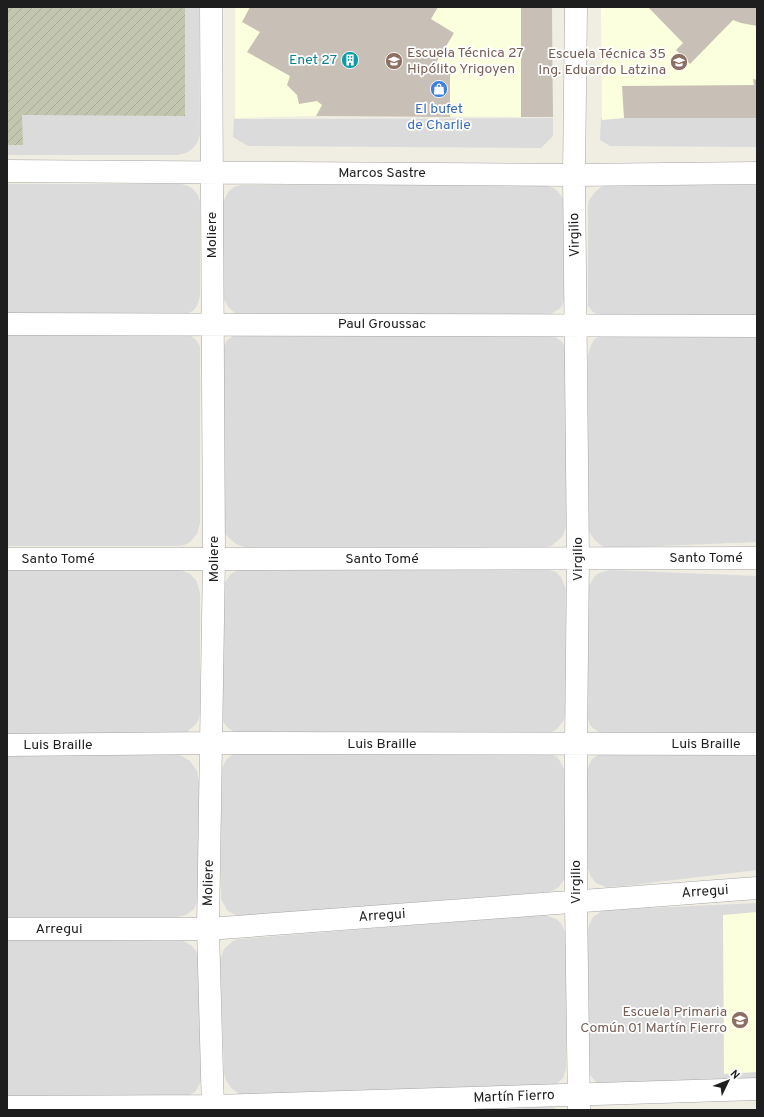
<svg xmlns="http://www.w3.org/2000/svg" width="764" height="1117" viewBox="0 0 764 1117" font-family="Overpass,sans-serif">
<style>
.residential{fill:#dcdbdb}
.education{fill:#fcffde}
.construction{fill:url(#construction-furrows)}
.building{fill:#c8c0b6}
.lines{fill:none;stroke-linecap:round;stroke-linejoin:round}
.minor-casing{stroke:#a5a5a5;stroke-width:23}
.minor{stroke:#fff;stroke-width:22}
.labels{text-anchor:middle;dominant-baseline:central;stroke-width:3.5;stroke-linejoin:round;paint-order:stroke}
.education-label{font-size:14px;fill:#785e54;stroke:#fff;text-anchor:end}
.culture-label{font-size:14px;fill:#0d838f;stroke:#fff;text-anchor:end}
.shop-label{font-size:14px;fill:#366cbe;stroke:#fff}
.street-label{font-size:14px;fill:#1e1e1e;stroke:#fff}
</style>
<defs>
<pattern id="construction-furrows" width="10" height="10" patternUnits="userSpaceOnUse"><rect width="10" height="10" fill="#c3c6ae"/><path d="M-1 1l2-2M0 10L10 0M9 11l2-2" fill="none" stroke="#a7aa95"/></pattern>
</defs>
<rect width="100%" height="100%" fill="#f0ede3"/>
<path class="residential" d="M7 7H199L200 135 197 143 193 148 188 152 178 155H7Z
M757 117V147L610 146 600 140 601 118Z
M553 118V136L541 148 248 146 233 137 234 119Z
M7 184H182L188 186 193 189 198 195 200 202V296L197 306 193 311 186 314 7 315Z
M240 185H545L550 187 554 188 559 193 564 200 565 299 562 306 559 309 549 315 242 316 235 313 228 307 223 296V203L226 196 229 191 234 187Z
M610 185H757V316L599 315 593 312 588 306V206L589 200 596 191 601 187Z
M7 332 189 334 196 340 200 346V523L197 534 190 542 184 545 178 546H7Z
M236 334 553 335 562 342 564 345 566 352V526L564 533 562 537 555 543 551 546 544 547H245L236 544 226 535 223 528V348L227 340Z
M600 335 757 336V542L611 548 604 547 598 543 594 539 590 533 588 527V355L591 345 594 340Z
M7 568 179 569 190 574 196 580 198 586 200 593V714L198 721 195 725 186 733 7 735Z
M241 569H546L556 572 561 577 566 589 565 714 564 720 557 729 548 734H237L228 728 224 723 222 717 223 586 230 575 236 571Z
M610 570 757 576V732L641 735 602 734 593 728 590 725 587 715 588 588 590 584 595 576 599 573Z
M7 751 177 753 190 761 197 771 199 782V897L194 909 186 915 177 917H7Z
M608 752 757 756V870L624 886 606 887 596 883 591 877 588 868 587 771 589 765 592 759 601 753Z
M235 753H549L557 757 560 761 564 769 566 873 565 878 559 887 552 891 548 892 242 916 236 915 228 911 226 908 221 899V771L224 764 226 760 229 757Z
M757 903V1081L598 1084 595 1081 590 1075 588 1068V929L589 925 593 917 602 911 607 910Z
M544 915 556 919 561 923 566 934V1069L563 1078 555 1085 241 1095 231 1088 226 1080 224 1073 220 959 224 949 233 941 239 939Z
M7 939 179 941H184L192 946 196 951 198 958 201 1081 197 1089 195 1092 187 1096 7 1097Z
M551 1106 558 1110H353Z"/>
<path class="education" d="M235 7H552L553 117 316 116 235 118Z
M601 7H757V118H624L602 120Z
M757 912V1072L724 1074 723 915Z"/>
<path class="construction" d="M7 7H185V116L22 115 23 145H7Z"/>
<path class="building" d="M250 7H438L431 19 454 33 433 68H450V117L316 116 322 105 317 101 299 104 297 95 287 85 290 76 247 52 260 32 242 22Z
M521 7H552L553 117H521Z
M648 7H757V26L741 23 733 20 690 64 676 50 683 43Z
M753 79 757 80V118H624L622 86 754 85Z"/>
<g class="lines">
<defs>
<path id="minor" d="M211 7 214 559 208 929 213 1110
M576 7 574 175 578 559 576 744V902L579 1110
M7 171 574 175 757 173
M7 324 757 326
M7 559H214L757 558
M7 745 211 743 757 744
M7 929H208L757 888
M7 1107 213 1106 757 1089"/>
</defs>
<use href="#minor" class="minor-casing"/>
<use href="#minor" class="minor"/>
</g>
<defs>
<symbol id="building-disc" viewBox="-11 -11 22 22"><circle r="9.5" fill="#0f9aa8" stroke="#fff"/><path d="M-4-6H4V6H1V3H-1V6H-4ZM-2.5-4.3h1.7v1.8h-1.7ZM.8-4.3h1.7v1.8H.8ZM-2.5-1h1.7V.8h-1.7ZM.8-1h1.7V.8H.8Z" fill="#fff"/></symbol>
<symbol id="school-disc" viewBox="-11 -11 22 22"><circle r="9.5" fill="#8d6e63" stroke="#fff"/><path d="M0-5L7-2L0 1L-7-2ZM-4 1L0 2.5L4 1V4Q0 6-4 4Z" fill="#fff"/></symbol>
<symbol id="shop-disc" viewBox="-11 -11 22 22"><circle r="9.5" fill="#3f7fe0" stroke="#fff"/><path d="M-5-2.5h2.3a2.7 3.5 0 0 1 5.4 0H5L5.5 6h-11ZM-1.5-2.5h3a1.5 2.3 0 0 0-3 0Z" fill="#fff"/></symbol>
</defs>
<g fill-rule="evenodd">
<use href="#building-disc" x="340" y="50" width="20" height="20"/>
<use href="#school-disc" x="384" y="51" width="20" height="20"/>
<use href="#school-disc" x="669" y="52" width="20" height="20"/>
<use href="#shop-disc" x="429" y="79" width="20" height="20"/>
<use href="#school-disc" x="730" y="1010" width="20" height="20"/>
</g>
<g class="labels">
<g class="education-label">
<text x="407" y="53" text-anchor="start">Escuela Técnica 27<tspan x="407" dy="16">Hipólito Yrigoyen</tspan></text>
<text x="666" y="54">Escuela Técnica 35<tspan x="666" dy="16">Ing. Eduardo Latzina</tspan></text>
<text x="727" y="1012">Escuela Primaria<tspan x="727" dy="16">Común 01 Martín Fierro</tspan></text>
</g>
<g class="culture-label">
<text x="337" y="60">Enet 27</text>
</g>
<g class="shop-label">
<text x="439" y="109">El bufet<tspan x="439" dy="16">de Charlie</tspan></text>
</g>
<g class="street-label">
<text x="382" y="173">Marcos Sastre</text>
<text transform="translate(212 235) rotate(-90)">Moliere</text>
<text transform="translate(575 235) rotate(-91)">Virgilio</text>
<text x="382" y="324">Paul Groussac</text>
<text x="706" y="558">Santo Tomé</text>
<text x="58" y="559">Santo Tomé</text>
<text transform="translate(214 559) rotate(-90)">Moliere</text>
<text x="382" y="559">Santo Tomé</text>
<text transform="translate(578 559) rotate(-90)">Virgilio</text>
<text x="382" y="744">Luis Braille</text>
<text x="706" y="744">Luis Braille</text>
<text x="58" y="745">Luis Braille</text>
<text transform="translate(576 882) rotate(-90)">Virgilio</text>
<text transform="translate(209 883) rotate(-89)">Moliere</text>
<text transform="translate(705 892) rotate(-4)">Arregui</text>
<text transform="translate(382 916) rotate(-4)">Arregui</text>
<text x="59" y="929">Arregui</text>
<text transform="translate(514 1097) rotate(-2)">Martín Fierro</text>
</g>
</g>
<rect width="764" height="1117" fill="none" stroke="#1e1e1e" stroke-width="16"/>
<g transform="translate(728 1081) rotate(47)" stroke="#ffffff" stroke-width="3" paint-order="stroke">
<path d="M0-3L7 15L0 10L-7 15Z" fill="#1e1e1e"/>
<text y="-6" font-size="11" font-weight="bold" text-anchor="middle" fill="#1e1e1e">N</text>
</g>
</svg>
